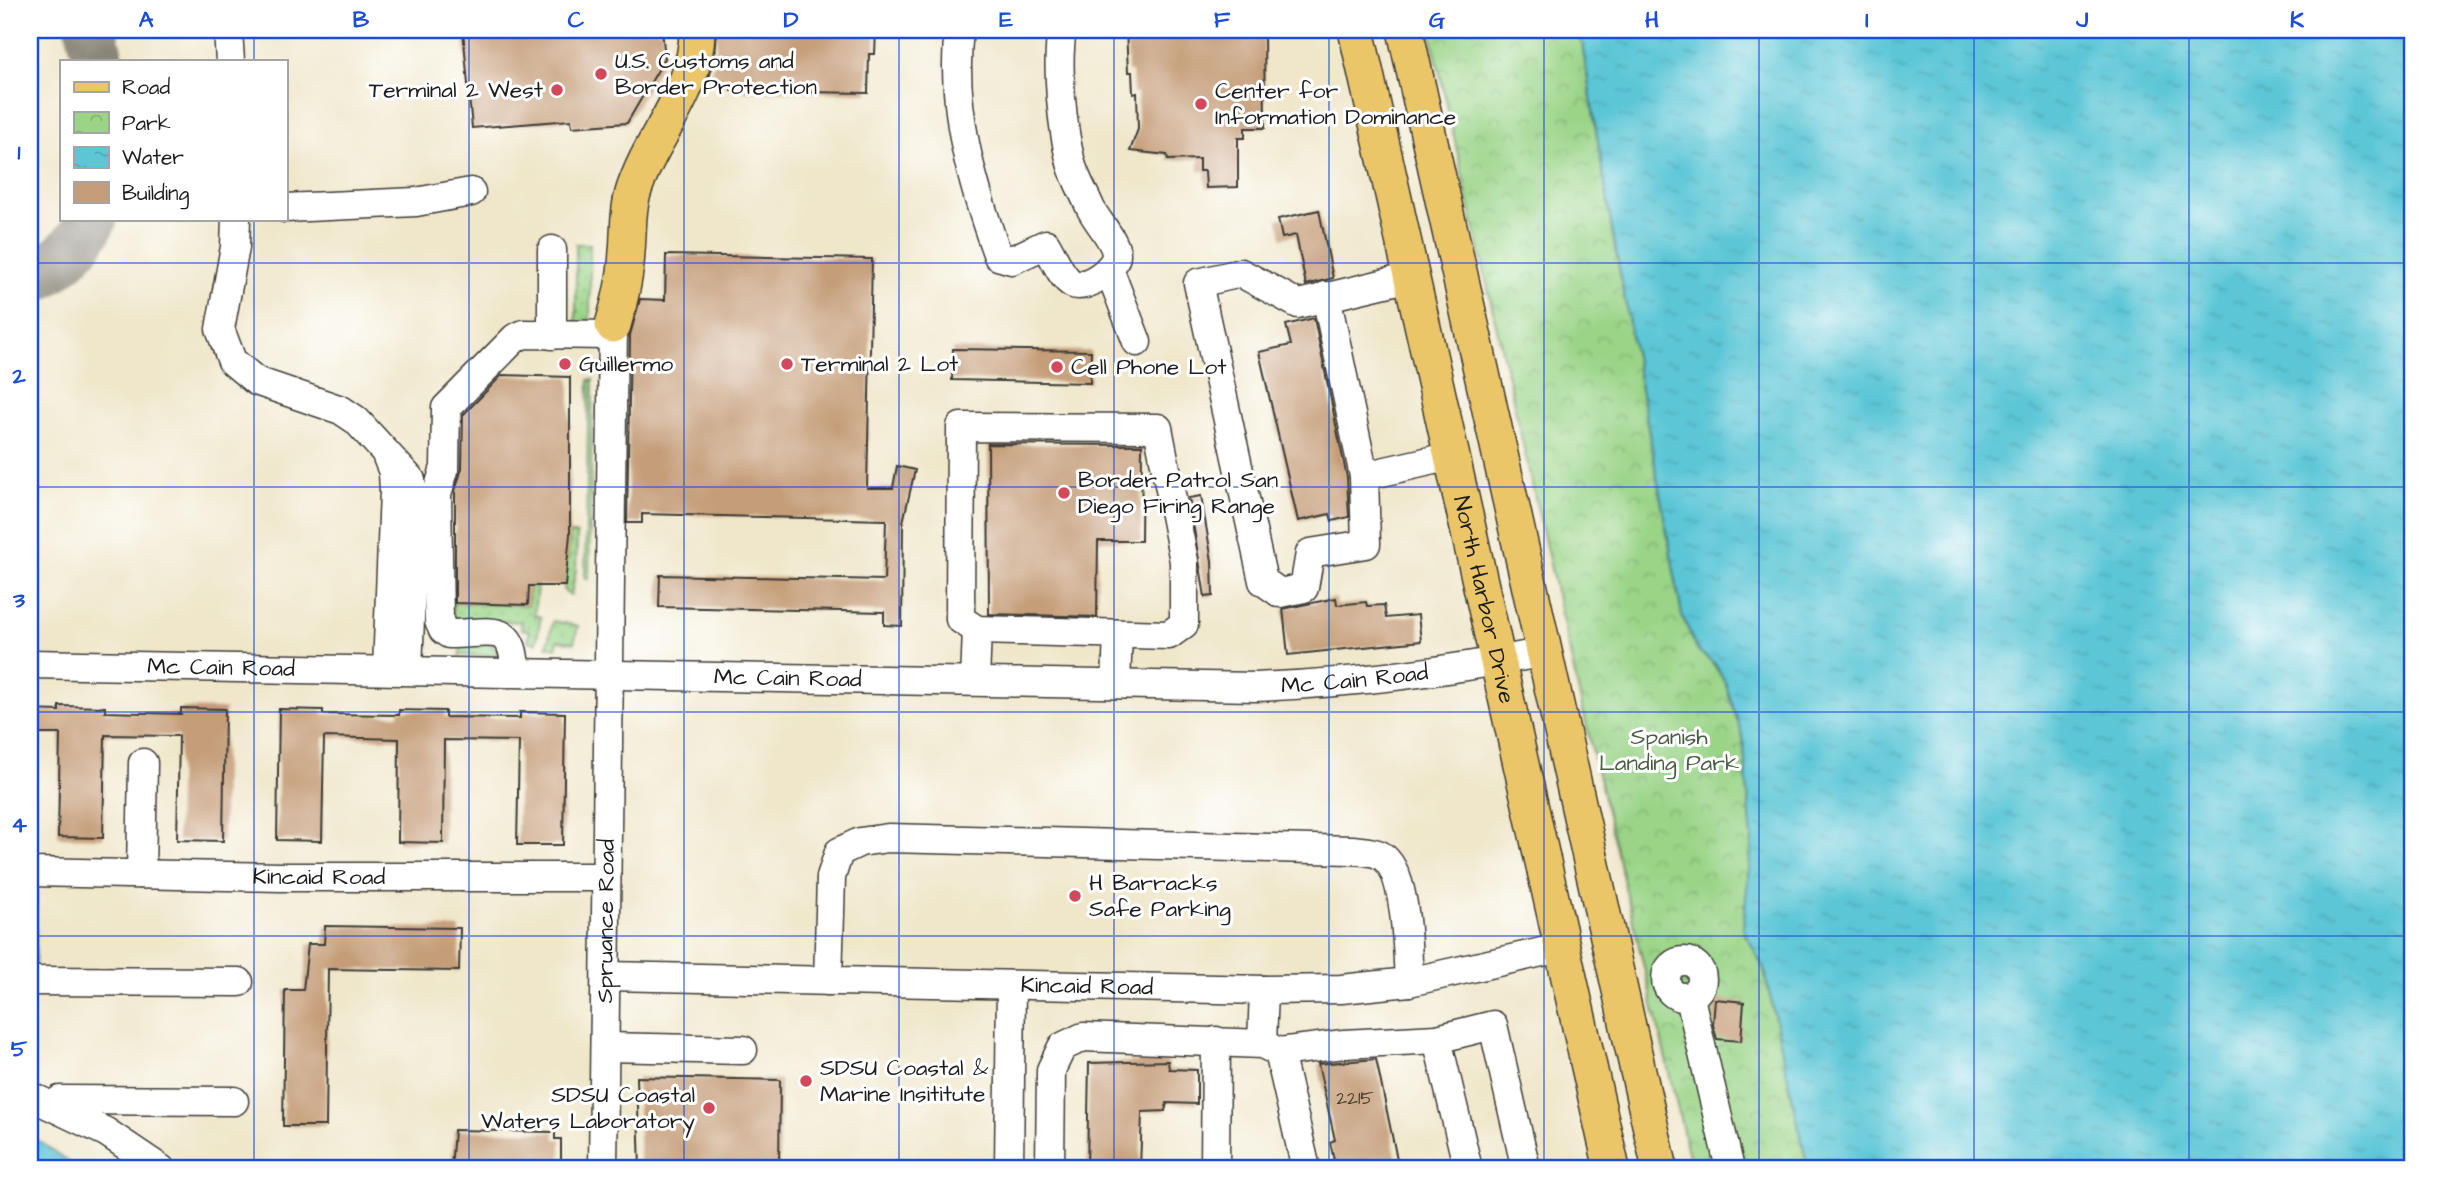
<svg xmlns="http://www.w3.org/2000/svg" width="2443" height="1199" viewBox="0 0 2443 1199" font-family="'Architects Daughter',sans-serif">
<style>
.grass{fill:url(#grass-dots);stroke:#5b7852;stroke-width:2}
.park{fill:url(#park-crowns);stroke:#5b7852;stroke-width:2}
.pitch{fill:#9ad487;stroke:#5b7852;stroke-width:2}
.water{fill:url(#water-ripples);stroke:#3c7179;stroke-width:2}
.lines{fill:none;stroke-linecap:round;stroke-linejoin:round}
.taxiway{stroke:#868274;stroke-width:51}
.building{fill:#c59d78}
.minor-casing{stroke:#3c3a36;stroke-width:31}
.major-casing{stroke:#3c3a36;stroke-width:38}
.minor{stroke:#fff;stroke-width:28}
.major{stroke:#ebc669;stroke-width:35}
.grid{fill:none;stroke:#1d4ed8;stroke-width:2;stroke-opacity:0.55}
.poi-dot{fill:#d1495b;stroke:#fff;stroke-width:2.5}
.labels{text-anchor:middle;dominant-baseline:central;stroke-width:6;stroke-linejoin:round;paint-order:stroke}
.number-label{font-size:19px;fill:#463c33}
.poi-label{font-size:23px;fill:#1c1c1c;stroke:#fff;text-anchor:start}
.street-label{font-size:23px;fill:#1c1c1c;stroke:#fff}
.park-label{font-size:23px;fill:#485c41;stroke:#fff}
.neatline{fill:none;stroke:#1d4ed8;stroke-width:2.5}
.grid-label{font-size:23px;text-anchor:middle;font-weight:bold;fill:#1d4ed8}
</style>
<defs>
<pattern id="grass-dots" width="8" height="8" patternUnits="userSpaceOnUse" patternTransform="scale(1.75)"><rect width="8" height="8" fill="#9ad487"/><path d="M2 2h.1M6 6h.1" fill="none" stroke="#84b574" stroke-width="1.8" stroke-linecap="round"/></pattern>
<pattern id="park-crowns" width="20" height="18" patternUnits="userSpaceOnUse" patternTransform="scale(1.75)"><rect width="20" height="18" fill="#9ad487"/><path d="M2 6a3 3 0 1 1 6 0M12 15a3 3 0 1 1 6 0" fill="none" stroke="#84b574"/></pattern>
<pattern id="water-ripples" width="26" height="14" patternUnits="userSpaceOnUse" patternTransform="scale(1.75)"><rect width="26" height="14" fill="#5cc6d6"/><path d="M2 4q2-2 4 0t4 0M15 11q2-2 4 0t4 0" fill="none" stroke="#4faab7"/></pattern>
</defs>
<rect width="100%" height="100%" fill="#fff"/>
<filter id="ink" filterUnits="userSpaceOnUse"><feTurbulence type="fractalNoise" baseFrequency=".0143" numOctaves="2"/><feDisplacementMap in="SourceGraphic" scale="14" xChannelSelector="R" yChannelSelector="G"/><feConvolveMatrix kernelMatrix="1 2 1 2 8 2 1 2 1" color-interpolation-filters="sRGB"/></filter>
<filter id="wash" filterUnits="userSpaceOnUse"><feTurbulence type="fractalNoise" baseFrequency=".00686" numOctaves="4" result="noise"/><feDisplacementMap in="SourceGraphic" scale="28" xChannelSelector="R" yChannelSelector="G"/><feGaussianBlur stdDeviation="1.57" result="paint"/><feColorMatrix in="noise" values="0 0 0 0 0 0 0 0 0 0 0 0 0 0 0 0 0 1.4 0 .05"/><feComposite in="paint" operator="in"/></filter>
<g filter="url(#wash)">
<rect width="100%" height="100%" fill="#f0e7cb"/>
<path class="grass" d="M576 244H590V319L585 330 576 323Z
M593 379 589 579H585L589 380Z
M570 534H577L576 570 571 595 564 591Z
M529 586H537L534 615 541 617 536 643 528 641 530 631 521 629 522 622 453 619V603L528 605Z
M553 621 578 626 574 643 558 640 556 648 547 646Z
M462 644H492L499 656 460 655Z"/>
<path class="park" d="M1430 30H1580L1612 229 1682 615 1725 682 1743 738 1752 839 1745 934 1758 952 1764 969 1808 1169H1692L1580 698Z"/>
<path class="pitch" d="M30 888H37L35 974 30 973Z"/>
<path class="water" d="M1580 30H2413V1169H1808L1764 969 1743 928 1752 839 1743 738 1725 682 1715 664 1697 650 1682 615 1612 229Z
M30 1135 79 1169H30Z"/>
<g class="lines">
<path class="taxiway" d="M91 30 99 61
M30 280C56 267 80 246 92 219"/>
</g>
<g id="blocks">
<path class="building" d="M463 30H662L665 58 627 123 572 127 571 120 472 128Z
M717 30H876L875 54H869L868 93 731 91V85L707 84 715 58Z
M1126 30H1264L1265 128H1245V138H1238V187L1206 188 1205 171H1199V159L1168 160 1167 155 1130 151 1138 129 1137 93 1133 94 1132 72H1128Z
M1319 210 1333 278 1306 285 1296 235 1282 238 1278 219Z
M666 255 872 259 867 488H893L897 466 915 470 903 522 902 626 884 625V612L659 607 660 575 884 580 886 520 642 514V523H627L630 335 640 299 665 300Z
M1314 318 1347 478 1349 517 1332 521 1330 514 1298 521 1259 352 1291 345 1286 325Z
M953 349 1091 351 1090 383 952 380Z
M502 375 570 377V534L565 586H529L528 605 455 603V491L462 468 463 415Z
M988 444 1142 445 1141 541H1098L1097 617 989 614Z
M1201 496 1212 561 1213 596 1205 597 1189 498Z
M1336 598 1337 605 1366 602 1367 606 1384 605 1386 618 1418 615 1421 641 1288 655 1283 609Z
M59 706 105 707V712L181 714V708L225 709 223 841 177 840 179 736 105 735 103 838 58 837 60 734H30V710L59 711Z
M279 709 323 710V714L399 715V710L445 711V717L520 718V712L565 713 563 845H517L519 741 444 740 443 843 398 842 399 739 324 737 322 841 277 840Z
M325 926 460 928 459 971 328 969 326 1126H283L285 990H303L308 944H324Z
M1715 999 1744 1002 1741 1041 1717 1039 1713 1025Z
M1376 1059 1399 1169H1336L1330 1142 1335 1140 1318 1064Z
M1168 1061 1169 1069 1197 1070V1104L1167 1103 1165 1111 1142 1112 1140 1169H1087L1089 1063Z
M637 1077 780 1080 779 1169H640Z
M454 1130 555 1132V1139H561V1169H451Z"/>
</g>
</g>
<g filter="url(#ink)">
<use href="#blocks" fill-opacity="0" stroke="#3c3a36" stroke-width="2"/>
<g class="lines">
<defs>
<g id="minor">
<path d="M228 30 230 61"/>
<path d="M959 30C950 107 972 185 998 256L1012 260 1046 244C1053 255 1061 278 1073 284 1086 290 1117 268 1116 254 1115 239 1096 221 1090 207 1084 193 1075 178 1071 163 1062 127 1056 66 1062 30"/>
<path d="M285 208 416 202 471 192"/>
<path d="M236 219 235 247 220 329 232 361 256 381 341 410 356 420 411 480 414 515 408 670"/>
<path d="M552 250V335"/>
<path d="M1109 269 1137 342"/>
<path d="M1411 277 1298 304 1241 273 1198 283 1263 581 1280 593 1304 588 1310 553 1366 544 1364 476 1452 456"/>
<path d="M1326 296 1364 476"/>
<path d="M961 427 1158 428 1184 561V624L1169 635 977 630 960 619Z"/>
<path id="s1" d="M30 664 1256 687C1356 683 1447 672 1544 652"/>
<path d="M387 670 394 491 393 472 387 457"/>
<path d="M515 672C514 620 491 634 449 634L443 630 439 621 437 494 445 467 446 408 515 338 524 334 613 335"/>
<path d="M975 681 977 630"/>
<path d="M1116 684 1118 634"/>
<path id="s2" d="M30 872 281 877H606"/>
<path d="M141 874 143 763"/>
<circle cx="1684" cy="979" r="18"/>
<path id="s3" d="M607 976 1264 990 1341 989 1409 982 1564 947"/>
<path d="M30 981 239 982"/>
<path d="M828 981 831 877 839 852 860 842 888 838 1352 850C1360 851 1373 851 1380 855 1408 869 1407 953 1409 982"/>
<path d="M1690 998 1730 1169"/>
<path d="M1437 1039 1468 1169"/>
<path d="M1262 1044 1264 990"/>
<path d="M605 1047 743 1050"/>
<path d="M1279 1052 1306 1169"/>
<path d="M30 1096 106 1132 161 1169"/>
<path d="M60 1100 234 1101"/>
<path id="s4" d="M603 1169 613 325"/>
<path d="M1009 1169 1011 985"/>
<path d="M1050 1169 1051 1070 1062 1047 1083 1037 1262 1044 1279 1052 1344 1044 1437 1039 1493 1025 1526 1169"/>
<path d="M1215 1169 1216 1041"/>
</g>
<g id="major">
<path id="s5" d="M1356 30 1612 1169"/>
<path d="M1405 30 1660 1169"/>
<path d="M613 325C620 301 626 276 627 251 629 232 627 212 633 193 651 135 697 93 697 30"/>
</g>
</defs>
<use href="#minor" class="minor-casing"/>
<use href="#major" class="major-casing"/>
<use href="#minor" class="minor"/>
<use href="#major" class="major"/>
</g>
</g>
<path class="grid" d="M254 30V61M469 30V1169M684 30V1169M899 30V1169M1114 30V1169M1329 30V1169M1544 30V1169M1759 30V1169M1974 30V1169M2189 30V1169M254 219V1169M30 263H2413M30 487H2413M30 712H2413M30 936H2413"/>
<g class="poi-dot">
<circle cx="601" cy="74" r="7"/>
<circle cx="557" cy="90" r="7"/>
<circle cx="1201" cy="104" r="7"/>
<circle cx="565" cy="364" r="7"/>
<circle cx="787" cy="364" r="7"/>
<circle cx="1057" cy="367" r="7"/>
<circle cx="1064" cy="493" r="7"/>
<circle cx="1075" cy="896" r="7"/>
<circle cx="806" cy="1081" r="7"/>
<circle cx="709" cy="1108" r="7"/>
</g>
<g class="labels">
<g class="number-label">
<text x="1355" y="1098">2215</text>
</g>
<g class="poi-label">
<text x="615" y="61">U.S. Customs and<tspan x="615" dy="26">Border Protection</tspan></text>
<text x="543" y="90" text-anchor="end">Terminal 2 West</text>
<text x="1215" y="91">Center for<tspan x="1215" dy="26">Information Dominance</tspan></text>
<text x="579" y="364">Guillermo</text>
<text x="801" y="364">Terminal 2 Lot</text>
<text x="1071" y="367">Cell Phone Lot</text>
<text x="1078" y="480">Border Patrol San<tspan x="1078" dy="26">Diego Firing Range</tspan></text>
<text x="1089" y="883">H Barracks<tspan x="1089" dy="26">Safe Parking</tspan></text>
<text x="820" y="1068">SDSU Coastal &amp;<tspan x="820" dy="26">Marine Insititute</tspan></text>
<text x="695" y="1095" text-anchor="end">SDSU Coastal<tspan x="695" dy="26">Waters Laboratory</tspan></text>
</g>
<g class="street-label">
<text stroke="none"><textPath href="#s5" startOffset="584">North Harbor Drive</textPath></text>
<text stroke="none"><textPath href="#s1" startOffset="191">Mc Cain Road</textPath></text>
<text stroke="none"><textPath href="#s1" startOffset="758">Mc Cain Road</textPath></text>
<text stroke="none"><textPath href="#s1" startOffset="1325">Mc Cain Road</textPath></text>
<text stroke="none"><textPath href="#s2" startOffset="289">Kincaid Road</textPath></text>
<text stroke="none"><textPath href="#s4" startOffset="248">Spruance Road</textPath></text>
<text stroke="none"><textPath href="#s3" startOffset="480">Kincaid Road</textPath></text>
</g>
<g class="park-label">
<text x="1669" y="737">Spanish<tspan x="1669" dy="26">Landing Park</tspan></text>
</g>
</g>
<rect width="2443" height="1199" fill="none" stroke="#fff" stroke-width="77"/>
<rect x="60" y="60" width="228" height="161" fill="#ffffff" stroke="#a4a4a4" stroke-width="2"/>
<rect x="74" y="82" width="35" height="10" fill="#ebc669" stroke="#a4a4a4" stroke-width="2"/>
<text x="122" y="94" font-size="21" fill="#1c1c1c">Road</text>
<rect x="74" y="112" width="35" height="21" fill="url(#park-crowns)" stroke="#a4a4a4" stroke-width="2"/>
<text x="122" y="130" font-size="21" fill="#1c1c1c">Park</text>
<rect x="74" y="147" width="35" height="21" fill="url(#water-ripples)" stroke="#a4a4a4" stroke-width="2"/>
<text x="122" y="164" font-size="21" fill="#1c1c1c">Water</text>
<rect x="74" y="182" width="35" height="21" fill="#c59d78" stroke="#a4a4a4" stroke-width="2"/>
<text x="122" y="200" font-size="21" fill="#1c1c1c">Building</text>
<rect x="38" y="38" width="2366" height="1122" class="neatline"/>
<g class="grid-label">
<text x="146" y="27">A</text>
<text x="361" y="27">B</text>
<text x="576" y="27">C</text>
<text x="791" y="27">D</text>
<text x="1006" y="27">E</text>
<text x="1222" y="27">F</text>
<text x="1437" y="27">G</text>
<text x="1652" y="27">H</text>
<text x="1867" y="27">I</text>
<text x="2082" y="27">J</text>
<text x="2297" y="27">K</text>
<text x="19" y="159">1</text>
<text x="19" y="383">2</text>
<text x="19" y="607">3</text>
<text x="19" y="832">4</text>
<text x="19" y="1056">5</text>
</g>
</svg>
